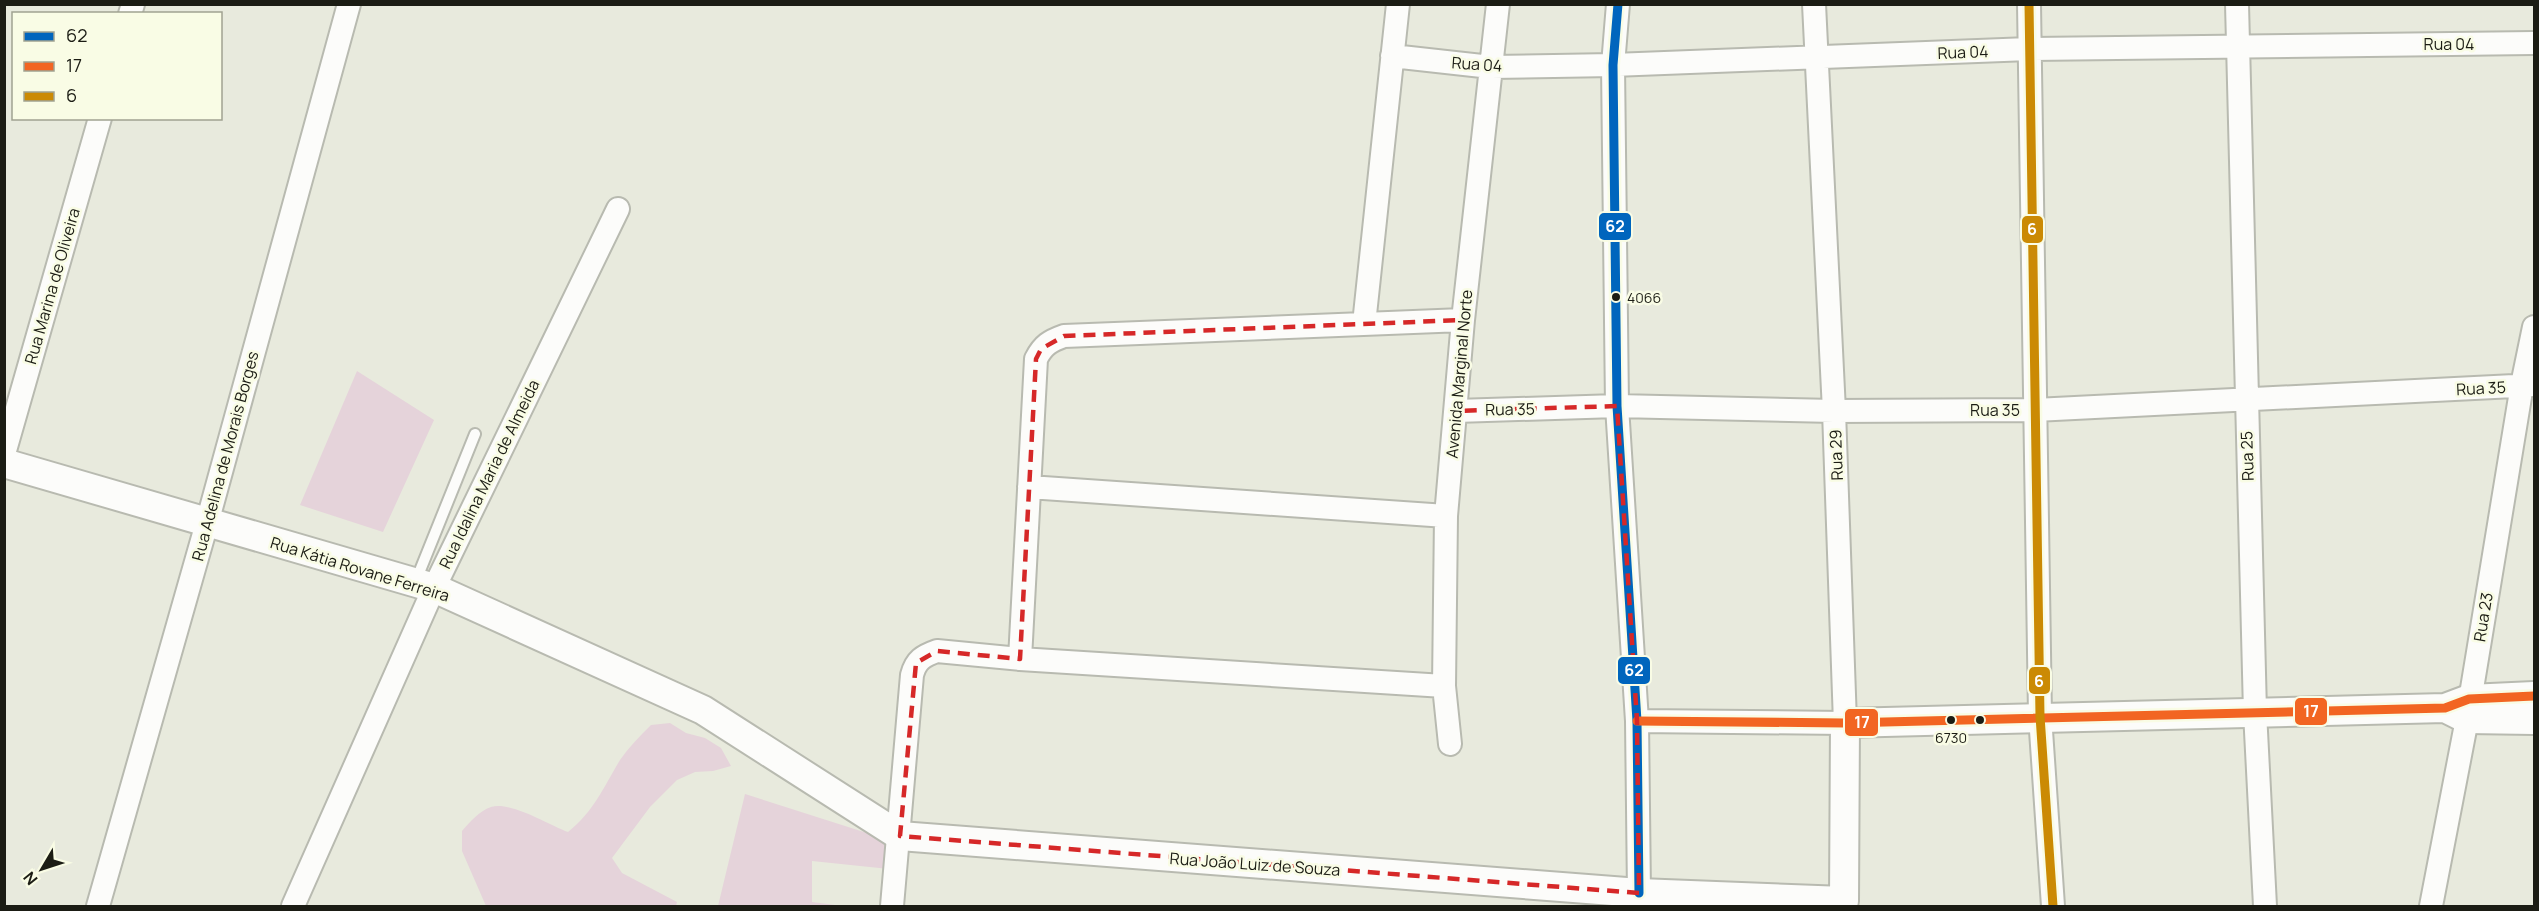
<svg xmlns="http://www.w3.org/2000/svg" width="2539" height="911" viewBox="0 0 2539 911" font-family="Manrope,sans-serif">
<style>
.green{fill:#e5d3da}
.lines{fill:none;stroke-linecap:round;stroke-linejoin:round}
.service-casing{stroke:#b8bab0;stroke-width:14}
.minor-casing{stroke:#b8bab0;stroke-width:26}
.tertiary-casing{stroke:#b8bab0;stroke-width:32}
.service{stroke:#fcfcfa;stroke-width:10}
.minor{stroke:#fcfcfa;stroke-width:22}
.tertiary{stroke:#fcfcfa;stroke-width:28}
.bus-1-casing{stroke:#f9fce5;stroke-width:14}
.bus-2-casing{stroke:#f9fce5;stroke-width:14}
.bus-3-casing{stroke:#f9fce5;stroke-width:14}
.bus-1{stroke:#0065bd;stroke-width:9}
.bus-2{stroke:#f26522;stroke-width:9}
.bus-3{stroke:#cb8a04;stroke-width:9}
.marked{fill:none;stroke:#d62828;stroke-width:4.5;stroke-dasharray:12 8;stroke-linejoin:round}
.bus-dot{fill:#1b1c14;stroke:#f9fce5;stroke-width:2}
.labels{text-anchor:middle;dominant-baseline:central;stroke-width:5;stroke-linejoin:round;paint-order:stroke}
.bus-label{font-size:14px;fill:#1b1c14;stroke:#f9fce5;text-anchor:start}
.street-label{font-size:16px;fill:#1b1c14;stroke:#f9fce5}
.line-badge{stroke:#f9fce5;stroke-width:2}
.badge-label{font-size:16px;text-anchor:middle;font-weight:bold;fill:#fff}
</style>
<rect width="100%" height="100%" fill="#e8eadd"/>
<path class="green" d="M357 371 434 420 383 532 300 505Z
M670 723 686 733 705 738 721 748 731 766 713 771 695 772 677 780 650 807 612 858 622 873 677 902 676 906H486L462 851V831C470 822 479 811 491 807 511 801 549 825 568 832 595 810 603 788 620 760 629 747 640 736 651 725Z
M745 794 892 841 889 869 812 861V902L843 906H718Z"/>
<g class="lines">
<defs>
<path id="service" d="M415 583 475 434"/>
<path id="minor" d="M1618 4 1613 65 1617 406 1637 721 1639 893
M2029 4 2040 716 2053 906
M2237 4 2255 712 2265 906
M130 14 133 4
M1392 56 1491 67 1613 65 2029 49 2534 43
M1364 324 1398 4
M1456 411 1617 406 1834 411 2035 410 2534 385
M4 454 100 118
M1029 487 1446 516
M1020 659 1036 359C1043 345 1050 341 1064 336L1463 320
M1637 721 1845 723 1834 411 1814 4
M1450 744 1444 686 1446 516 1463 320 1498 4
M98 906 207 523 349 4
M293 906 434 588 618 209
M892 906 912 675C916 660 923 656 937 651L1020 659 1444 686
M2431 906 2467 719 2522 385 2534 327"/>
<path id="tertiary" d="M4 463 434 588 703 710 900 836 1639 893 1844 901 1845 723 2445 708 2469 699 2534 696
M2445 708 2467 719 2534 720"/>
</defs>
<use href="#service" class="service-casing"/>
<use href="#minor" class="minor-casing"/>
<use href="#tertiary" class="tertiary-casing"/>
<use href="#service" class="service"/>
<use href="#minor" class="minor"/>
<use href="#tertiary" class="tertiary"/>
<defs>
<path id="bus-1" d="M1618 4 1613 65 1617 406 1637 721 1639 893"/>
<path id="bus-2" d="M1637 721 1845 723 2445 708 2469 699 2534 696"/>
<path id="bus-3" d="M2029 4 2040 716 2053 906"/>
</defs>
<use href="#bus-1" class="bus-1-casing"/>
<use href="#bus-2" class="bus-2-casing"/>
<use href="#bus-3" class="bus-3-casing"/>
<use href="#bus-1" class="bus-1"/>
<use href="#bus-2" class="bus-2"/>
<use href="#bus-3" class="bus-3"/>
</g>
<path class="marked" d="M1463 320 1456 411 1617 406 1637 721 1639 893 900 836 916 663 937 651 1020 659 1036 359 1041 349 1064 336Z"/>
<g class="bus-dot">
<circle cx="1616" cy="297" r="5"/>
<circle cx="1951" cy="720" r="5"/>
<circle cx="1980" cy="720" r="5"/>
</g>
<g class="labels">
<g class="bus-label">
<text x="1627" y="297">4066</text>
<text x="1951" y="737" text-anchor="middle">6730</text>
</g>
<g class="street-label">
<text x="2449" y="44">Rua 04</text>
<text transform="translate(1963 52) rotate(-2)">Rua 04</text>
<text transform="translate(1477 64) rotate(4)">Rua 04</text>
<text transform="translate(52 286) rotate(-74)">Rua Marina de Oliveira</text>
<text transform="translate(1459 374) rotate(-85)">Avenida Marginal Norte</text>
<text transform="translate(2481 388) rotate(-3)">Rua 35</text>
<text transform="translate(1510 409) rotate(-1)">Rua 35</text>
<text x="1995" y="410">Rua 35</text>
<text transform="translate(1836 455) rotate(-92)">Rua 29</text>
<text transform="translate(225 456) rotate(-75)">Rua Adelina de Morais Borges</text>
<text transform="translate(2247 456) rotate(-92)">Rua 25</text>
<text transform="translate(489 474) rotate(-64)">Rua Idalina Maria de Almeida</text>
<text transform="translate(360 569) rotate(17)">Rua Kátia Rovane Ferreira</text>
<text transform="translate(2483 617) rotate(-81)">Rua 23</text>
<text transform="translate(1255 864) rotate(4)">Rua João Luiz de Souza</text>
</g>
</g>
<g class="line-badge">
<rect x="1598" y="212" width="34" height="29" rx="6" fill="#0065bd"/>
<rect x="2021" y="215" width="23" height="29" rx="6" fill="#cb8a04"/>
<rect x="1617" y="656" width="34" height="29" rx="6" fill="#0065bd"/>
<rect x="2028" y="666" width="23" height="29" rx="6" fill="#cb8a04"/>
<rect x="2294" y="697" width="34" height="29" rx="6" fill="#f26522"/>
<rect x="1844" y="708" width="35" height="29" rx="6" fill="#f26522"/>
</g>
<g class="badge-label">
<text x="1615" y="232">62</text>
<text x="2032" y="235">6</text>
<text x="1634" y="676">62</text>
<text x="2039" y="687">6</text>
<text x="2311" y="717">17</text>
<text x="1862" y="728">17</text>
</g>
<rect width="2539" height="911" fill="none" stroke="#1b1c14" stroke-width="12"/>
<rect x="12" y="12" width="210" height="108" fill="#f9fce5" stroke="#a0a291" stroke-width="1.5"/>
<rect x="24" y="32" width="30" height="9" fill="#0065bd" stroke="#a0a291" stroke-width="1.5"/>
<text x="66" y="42" font-size="18" fill="#1b1c14">62</text>
<rect x="24" y="62" width="30" height="9" fill="#f26522" stroke="#a0a291" stroke-width="1.5"/>
<text x="66" y="72" font-size="18" fill="#1b1c14">17</text>
<rect x="24" y="92" width="30" height="9" fill="#cb8a04" stroke="#a0a291" stroke-width="1.5"/>
<text x="66" y="102" font-size="18" fill="#1b1c14">6</text>
<g transform="translate(42 869) rotate(231)" stroke="#f9fce5" stroke-width="4.5" paint-order="stroke">
<path d="M0-4.5L10 22L0 15L-10 22Z" fill="#1b1c14"/>
<text y="-9" font-size="16" font-weight="bold" text-anchor="middle" fill="#1b1c14">N</text>
</g>
</svg>
